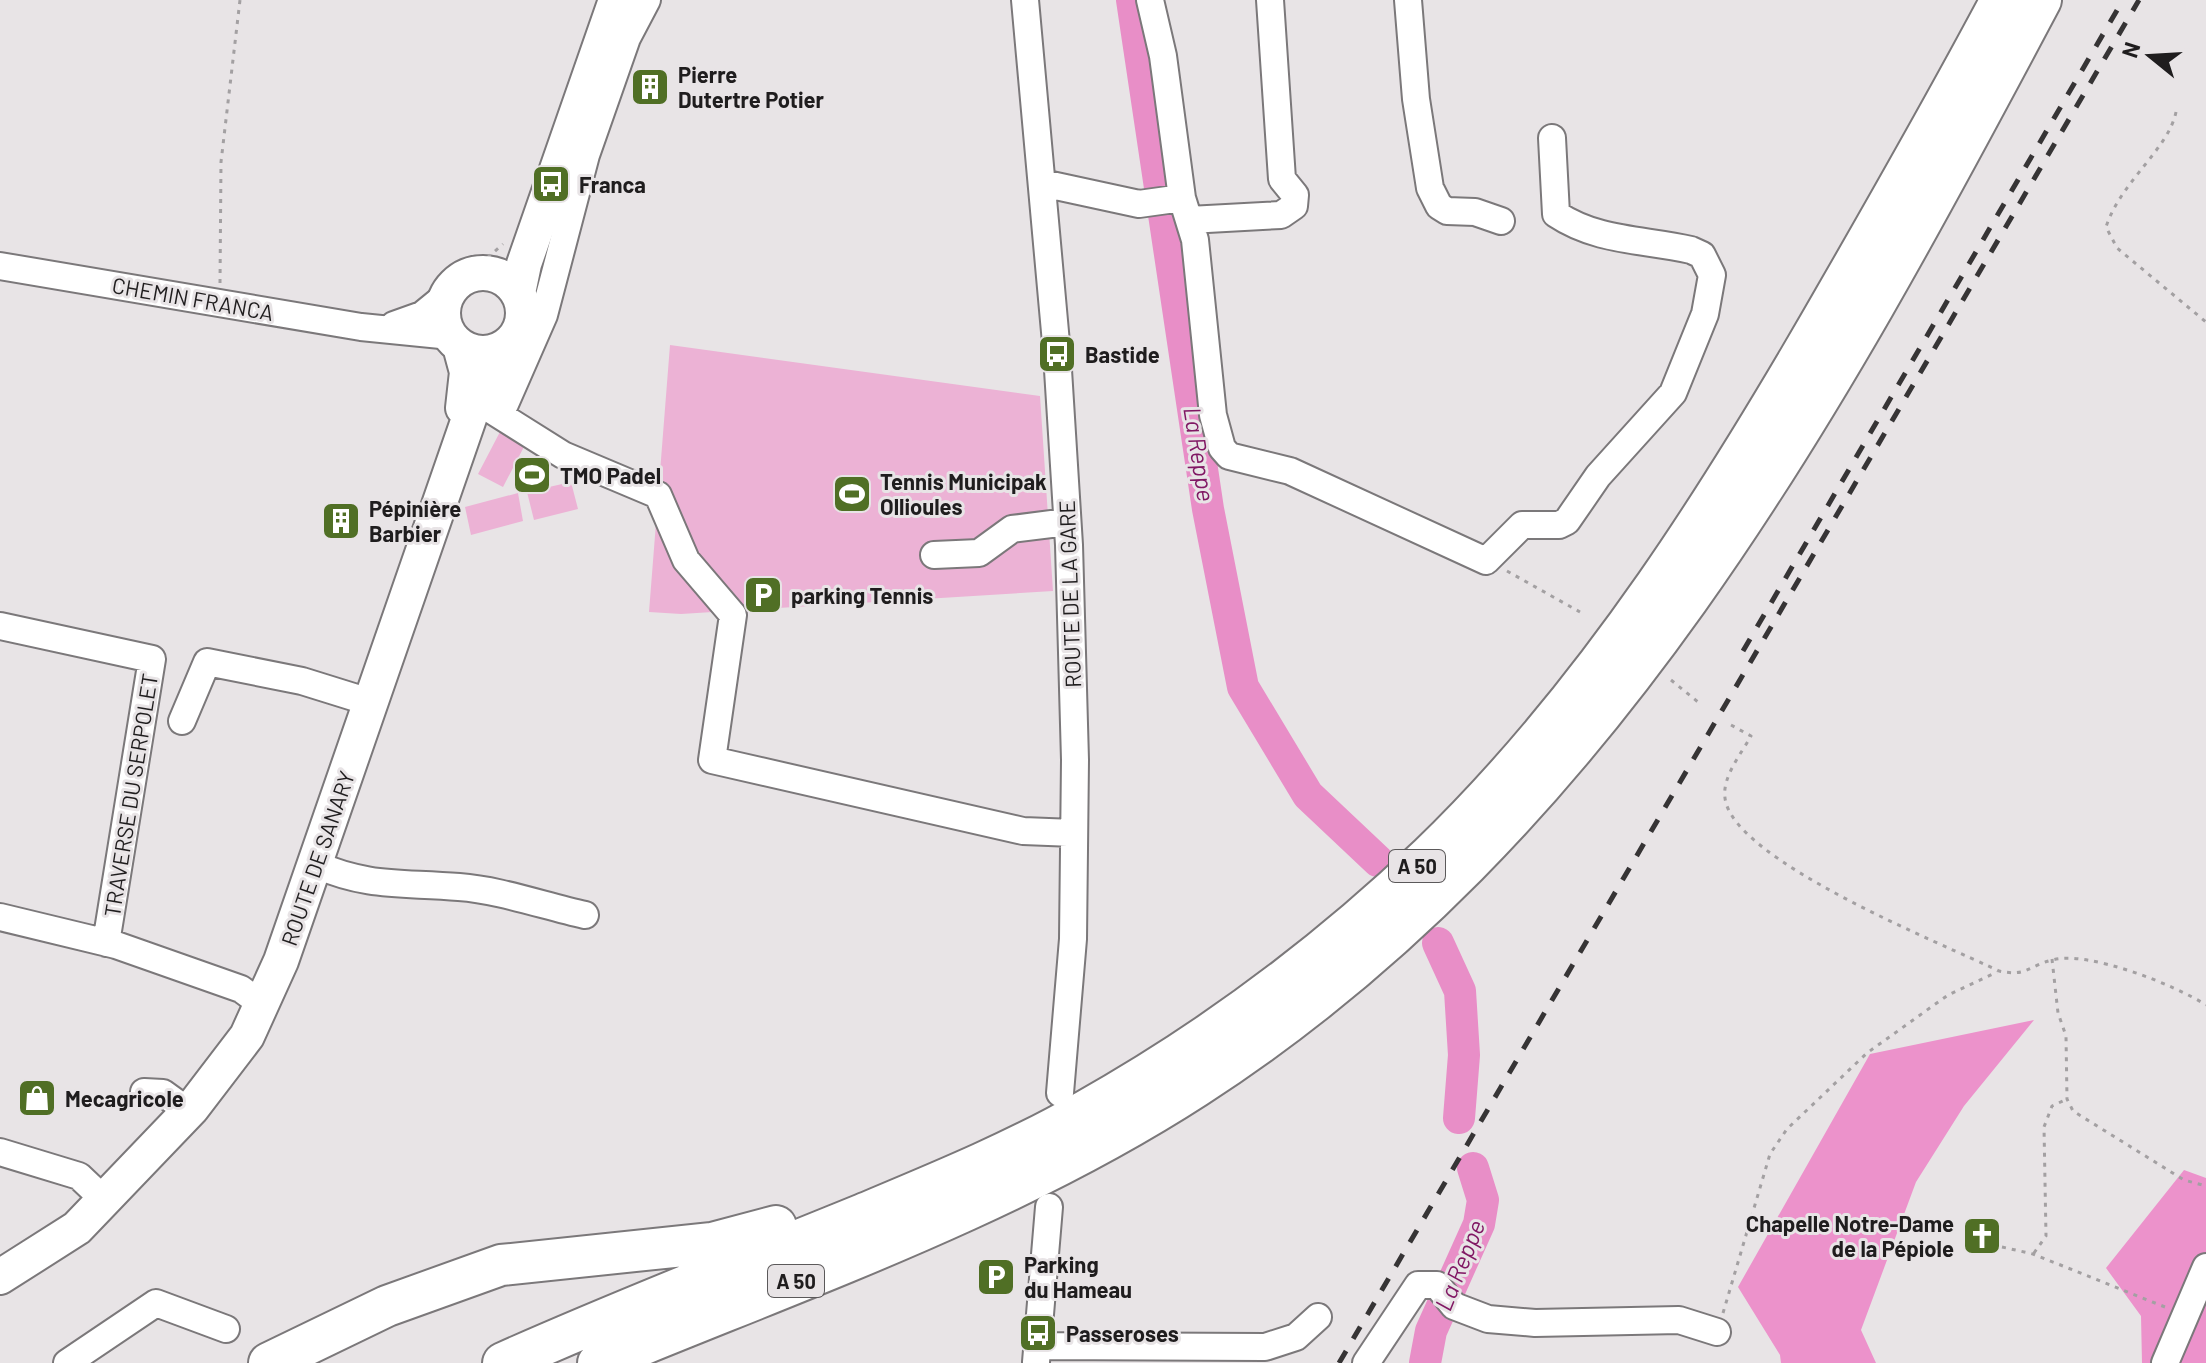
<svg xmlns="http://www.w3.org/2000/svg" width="2206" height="1363" viewBox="0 0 2206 1363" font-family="Barlow,sans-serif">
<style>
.green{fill:#ecb2d5}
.forest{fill:#ec92cb}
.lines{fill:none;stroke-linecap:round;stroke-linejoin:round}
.river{stroke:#e88ec7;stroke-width:32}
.minor-casing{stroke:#7b787a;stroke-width:30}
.major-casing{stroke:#7b787a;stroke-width:38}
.highway-casing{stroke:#7b787a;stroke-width:44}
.path{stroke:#a3a0a2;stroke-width:3;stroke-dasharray:4 6;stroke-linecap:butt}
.minor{stroke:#fff;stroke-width:26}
.major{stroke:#fff;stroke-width:34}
.highway{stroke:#fff;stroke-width:40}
.rail{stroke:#363435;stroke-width:5;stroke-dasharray:14 14;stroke-linecap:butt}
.labels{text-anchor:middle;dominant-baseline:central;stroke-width:6;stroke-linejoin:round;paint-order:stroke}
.shield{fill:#e8e4e6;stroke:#5b595a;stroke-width:2}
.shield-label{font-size:20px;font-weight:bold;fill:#1f1d1e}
.poi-label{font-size:22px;font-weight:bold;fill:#1f1d1e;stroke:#e8e4e6;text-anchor:start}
.street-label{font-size:22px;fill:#1f1d1e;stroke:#e8e4e6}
.water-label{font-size:24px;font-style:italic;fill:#811864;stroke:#e8e4e6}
</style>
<rect width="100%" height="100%" fill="#e8e4e6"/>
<path class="green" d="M670 345 1040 396 1053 591 681 614 649 612Z
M502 428 527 441 503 487 478 474Z
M571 482 578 509 534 520 527 492Z
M518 493 523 521 471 535 465 507Z"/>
<path class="forest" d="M2034 1020 1964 1106 1916 1182 1861 1330 1876 1363H1781L1780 1355 1738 1287 1870 1054Z
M2184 1170 2206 1178V1363H2142L2141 1316 2106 1268Z"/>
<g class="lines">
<path class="river" d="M1132 0 1208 509 1243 687 1308 795 1378 861
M1438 943 1460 991 1464 1055 1459 1118
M1425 1363 1431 1331 1479 1224 1483 1200 1473 1168"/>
<defs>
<path id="minor" d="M1025 0 1057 354 1069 545 1075 760 1073 939 1060 1093
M1150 0 1163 56 1182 198 1195 240 1213 415 1222 448 1229 456 1290 471 1486 561 1522 525H1559L1567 521 1598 476 1673 393 1705 314 1712 275 1702 255 1691 250C1644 239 1598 242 1556 214L1552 138
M1408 0 1416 99 1430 188 1439 206 1447 211 1475 212 1501 221
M1042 183 1139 204 1182 198
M1189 220 1281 215 1294 206 1295 195 1282 179 1270 0
M0 266 361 327 451 336
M394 325 422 315 449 293
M479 405 497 411 505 404 544 315 586 155 627 38 647 0
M493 411 563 455 658 495 686 560 733 615 712 760 1023 831 1074 833
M934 555 979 553 1012 529 1067 522
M0 626 152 659 106 943
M182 721 207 662 302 681 363 700
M314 864C370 888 401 882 459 887 500 890 544 906 585 915
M0 917 116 945 241 989 256 1000
M144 1092 163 1093 181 1106
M0 1152 79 1176 98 1194
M1037 1346 1265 1347 1296 1337 1318 1317
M1036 1362 1049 1207
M67 1363 156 1303 226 1329
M1366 1363 1418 1285H1437L1454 1306 1488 1319 1535 1323 1679 1320 1717 1332
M2165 1363 2206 1267"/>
<path id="major" d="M443 313a40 40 0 1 1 80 0a40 40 0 1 1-80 0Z
M518 293 524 264 616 0
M460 346 467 372 463 408
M0 1277 77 1228 192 1108 247 1036 281 961 474 404 498 350"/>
<path id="highway" d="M269 1363 387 1306 501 1265 712 1243 776 1226
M503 1363C621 1310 743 1263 863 1214 937 1183 1013 1152 1083 1112 1208 1042 1325 955 1429 856 1599 692 1726 488 1842 285 1896 191 1950 96 2001 0
M598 1363C800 1279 1012 1206 1196 1087 1598 827 1823 411 2041 0"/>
</defs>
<use href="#minor" class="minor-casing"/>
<use href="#major" class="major-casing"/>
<use href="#highway" class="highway-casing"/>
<path class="path" d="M2176 112C2168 150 2121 181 2106 227L2117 248 2206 322
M450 271 486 259 503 244
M220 283 221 162 240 0
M1507 571 1580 612
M1671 680 1698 702
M1731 725 1751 736C1741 754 1722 777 1725 798 1732 860 1943 944 1999 971 2027 977 2028 966 2052 960 2088 950 2175 985 2206 1005
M2052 959 2058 1013 2066 1036 2067 1099 2073 1111 2184 1180 2206 1186
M2002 1247 2033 1254 2165 1307
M2034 1253 2046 1236 2044 1127 2052 1106 2067 1099
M1723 1313 1770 1154 1787 1129 1867 1053 1948 995 1997 972"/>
<use href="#minor" class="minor"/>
<use href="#major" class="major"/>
<use href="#highway" class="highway"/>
<path class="rail" d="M1743 651 2123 0
M1339 1363 2139 0"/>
</g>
<defs>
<symbol id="building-square" viewBox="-11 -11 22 22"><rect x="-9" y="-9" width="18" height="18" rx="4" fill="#506f25" stroke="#e8e4e6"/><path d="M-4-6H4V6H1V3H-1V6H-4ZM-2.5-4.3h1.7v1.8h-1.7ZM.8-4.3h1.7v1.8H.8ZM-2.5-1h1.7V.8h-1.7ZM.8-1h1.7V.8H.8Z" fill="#fff"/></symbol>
<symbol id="bus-square" viewBox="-11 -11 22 22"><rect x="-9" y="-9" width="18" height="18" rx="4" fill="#506f25" stroke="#e8e4e6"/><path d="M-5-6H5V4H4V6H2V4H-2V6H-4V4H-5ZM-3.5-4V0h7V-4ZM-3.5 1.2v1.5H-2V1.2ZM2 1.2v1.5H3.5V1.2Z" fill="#fff"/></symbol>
<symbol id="stadium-square" viewBox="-11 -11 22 22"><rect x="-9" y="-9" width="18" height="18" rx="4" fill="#506f25" stroke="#e8e4e6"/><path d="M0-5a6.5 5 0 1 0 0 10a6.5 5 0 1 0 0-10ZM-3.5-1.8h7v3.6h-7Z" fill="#fff"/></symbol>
<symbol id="parking-square" viewBox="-11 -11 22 22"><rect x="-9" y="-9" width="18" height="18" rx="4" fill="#506f25" stroke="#e8e4e6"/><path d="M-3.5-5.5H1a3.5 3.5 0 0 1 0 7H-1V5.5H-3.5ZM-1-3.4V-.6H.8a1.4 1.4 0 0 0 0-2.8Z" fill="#fff"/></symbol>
<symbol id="shop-square" viewBox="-11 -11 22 22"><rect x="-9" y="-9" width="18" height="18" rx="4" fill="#506f25" stroke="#e8e4e6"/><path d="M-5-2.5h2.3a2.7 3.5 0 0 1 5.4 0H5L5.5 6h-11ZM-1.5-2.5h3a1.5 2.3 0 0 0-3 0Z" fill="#fff"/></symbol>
<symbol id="church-square" viewBox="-11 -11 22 22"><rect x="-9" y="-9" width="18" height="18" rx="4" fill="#506f25" stroke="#e8e4e6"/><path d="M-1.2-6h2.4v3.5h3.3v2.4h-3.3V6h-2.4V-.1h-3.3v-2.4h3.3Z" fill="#fff"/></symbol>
</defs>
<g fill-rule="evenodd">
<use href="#building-square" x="628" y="65" width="44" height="44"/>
<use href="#bus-square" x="529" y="162" width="44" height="44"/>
<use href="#bus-square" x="1035" y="332" width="44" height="44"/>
<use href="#stadium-square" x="510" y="453" width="44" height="44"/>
<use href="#stadium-square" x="830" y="472" width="44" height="44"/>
<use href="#building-square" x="319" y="499" width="44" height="44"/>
<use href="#parking-square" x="741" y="573" width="44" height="44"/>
<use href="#shop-square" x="15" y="1076" width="44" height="44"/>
<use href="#church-square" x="1960" y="1214" width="44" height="44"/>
<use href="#parking-square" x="974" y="1255" width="44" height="44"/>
<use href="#bus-square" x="1016" y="1311" width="44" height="44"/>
</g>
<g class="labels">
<g class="shield">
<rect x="1389" y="850" width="56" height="32" rx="6"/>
<rect x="768" y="1265" width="56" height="32" rx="6"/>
</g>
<g class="shield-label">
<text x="1417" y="866">A 50</text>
<text x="796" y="1281">A 50</text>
</g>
<g class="poi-label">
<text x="678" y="74">Pierre<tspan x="678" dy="25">Dutertre Potier</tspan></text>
<text x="579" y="184">Franca</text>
<text x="1085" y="354">Bastide</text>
<text x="560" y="475">TMO Padel</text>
<text x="880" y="481">Tennis Municipak<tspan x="880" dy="25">Ollioules</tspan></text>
<text x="369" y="508">Pépinière<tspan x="369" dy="25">Barbier</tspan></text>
<text x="791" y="595">parking Tennis</text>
<text x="65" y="1098">Mecagricole</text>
<text x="1954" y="1223" text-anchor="end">Chapelle Notre-Dame<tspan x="1954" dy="25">de la Pépiole</tspan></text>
<text x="1024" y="1264">Parking<tspan x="1024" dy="25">du Hameau</tspan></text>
<text x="1066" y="1333">Passeroses</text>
</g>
<g class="street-label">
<text transform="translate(193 298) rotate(10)">CHEMIN FRANCA</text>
<text transform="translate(1069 594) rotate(-92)">ROUTE DE LA GARE</text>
<text transform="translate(130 795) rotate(-81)">TRAVERSE DU SERPOLET</text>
<text transform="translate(317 858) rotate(-71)">ROUTE DE SANARY</text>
</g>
<g class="water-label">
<text transform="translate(1200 454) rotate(81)">La Reppe</text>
<text transform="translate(1459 1265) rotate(-68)">La Reppe</text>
</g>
</g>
<g transform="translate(2150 56) rotate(288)" stroke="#e8e4e6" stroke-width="6" paint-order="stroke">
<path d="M0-6L14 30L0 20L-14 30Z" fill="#1f1d1e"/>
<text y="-12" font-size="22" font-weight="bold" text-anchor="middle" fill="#1f1d1e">N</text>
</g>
</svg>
